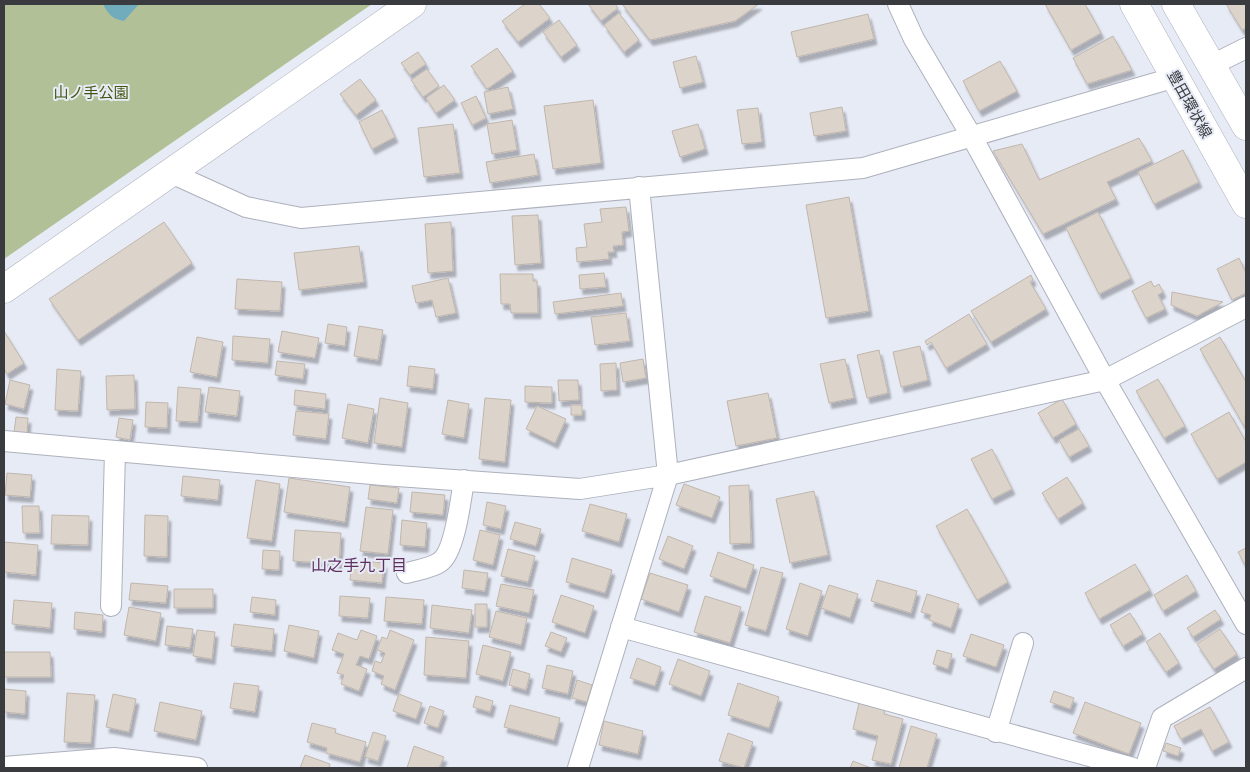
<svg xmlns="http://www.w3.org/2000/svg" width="1250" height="772" viewBox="0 0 1250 772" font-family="Inter,'Noto Sans JP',sans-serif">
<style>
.green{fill:#b2c097}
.water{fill:#70acbc}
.building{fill:#dcd3ca;stroke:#c0b6ad;filter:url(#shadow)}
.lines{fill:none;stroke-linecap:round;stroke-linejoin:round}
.street-casing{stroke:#adb1bc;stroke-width:22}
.secondary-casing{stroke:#adb1bc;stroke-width:29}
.street{stroke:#fff;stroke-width:20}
.secondary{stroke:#fff;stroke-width:28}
.labels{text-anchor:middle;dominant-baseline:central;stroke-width:4;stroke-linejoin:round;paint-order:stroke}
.park-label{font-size:15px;fill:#44560e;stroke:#e7ebf6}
.street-label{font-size:15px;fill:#393b3f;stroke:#e7ebf6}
.neighbourhood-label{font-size:16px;fill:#5f2f61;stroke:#e7ebf6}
</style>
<defs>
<filter id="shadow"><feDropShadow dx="3" dy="5.5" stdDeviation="1" flood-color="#0004"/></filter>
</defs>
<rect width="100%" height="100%" fill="#e7ebf6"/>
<path class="green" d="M4 4H372L4 259Z"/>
<path class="water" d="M103 4H139L124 21C112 19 108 14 103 4Z"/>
<path class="building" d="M525 4H539L550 18 518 42 502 21Z
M588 4H615L618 8 601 21Z
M622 4H759L735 21 650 40Z
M1045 4H1085L1101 33 1071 50Z
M1226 4H1246V28L1242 30Z
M619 13 639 40 624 52 604 25Z
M868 14 874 39 797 57 791 32Z
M559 20 577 45 561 57 543 32Z
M1113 36 1132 70 1087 84 1073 58Z
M497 48 513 71 487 89 471 66Z
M418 52 426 64 410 75 401 63Z
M696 56 703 82 680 88 673 62Z
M1000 61 1017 91 979 111 963 81Z
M427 69 439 86 423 97 411 80Z
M360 79 376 100 356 115 340 94Z
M444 85 455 100 436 113 426 98Z
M508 87 513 109 488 114 484 92Z
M476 96 486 118 472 125 461 103Z
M593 100 601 163 553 169 544 106Z
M842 107 846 131 814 136 810 113Z
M758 108 762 142 742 144 737 110Z
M382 110 395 137 372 149 359 122Z
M512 120 517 150 492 154 487 124Z
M453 124 460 173 424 177 418 128Z
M698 124 705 149 680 157 672 131Z
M1139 138 1152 161 1107 182 1116 199 1043 234 993 151 1022 144 1039 180Z
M1183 150 1199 182 1154 204 1138 172Z
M534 154 538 175 490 183 486 162Z
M849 197 869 311 826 318 806 205Z
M626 207 629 231 622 232 623 245 613 246 614 252H608L609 259 577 262 576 248 587 247 584 224 602 222 600 209Z
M1098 212 1131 278 1099 294 1066 228Z
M538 215 541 263 515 265 512 216Z
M164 222 192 263 78 340 49 299Z
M451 222 453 271 428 273 425 224Z
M359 246 364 282 299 290 294 253Z
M1239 258 1246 273V293L1232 300 1217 269Z
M604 273 606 287 580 289 579 275Z
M500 274H533V281H537L538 313H511L510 304H501Z
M1031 275 1033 280 1030 282 1046 309 991 342 971 311Z
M448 278 456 313 436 317 432 300 416 303 412 286Z
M237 279 282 282 280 311 235 309Z
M1151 281 1154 287 1159 284 1163 292 1158 295 1165 309 1146 318 1132 291Z
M1172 292 1223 302 1197 316 1171 305Z
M621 293 623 306 555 314 553 302Z
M626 313 630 341 595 345 591 317Z
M969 314 987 344 946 368 931 342 927 345 925 341Z
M328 324 347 327 345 346 325 343Z
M359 326 383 330 378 360 354 356Z
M4 331 24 363 7 374 4 369Z
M282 331 319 338 315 358 278 352Z
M233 336 270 339 268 363 232 360Z
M197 337 223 342 217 377 190 372Z
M1220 337 1246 382 1245 428 1200 349Z
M920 346 928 380 901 387 893 352Z
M879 350 888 393 867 398 857 355Z
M643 359 646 378 623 382 620 363Z
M845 359 854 398 829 403 820 364Z
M277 361 305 364 303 379 275 375Z
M616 363 617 390 601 391 600 364Z
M409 366 435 369 433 389 407 386Z
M57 369 81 371 78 411 55 410Z
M134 375 135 409 107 410 106 376Z
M1158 379 1185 426 1164 438 1136 391Z
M10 380 30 385 24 409 5 404Z
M558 380H578L579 400 559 401Z
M525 386 552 387V403L525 402Z
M178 387 201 389 198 422 176 421Z
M209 387 240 391 237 416 205 412Z
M295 390 326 394 325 409 294 405Z
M768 393 777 438 736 446 727 401Z
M380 398 408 403 402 447 374 443Z
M485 398 511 400 505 462 479 459Z
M1062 399 1076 424 1053 438 1038 413Z
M448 400 469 404 464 438 442 434Z
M146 402 168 403 167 428 145 427Z
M348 404 374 409 368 443 342 438Z
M571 405H582V415H571Z
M537 406 566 419 555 443 526 429Z
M296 411 329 414 326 439 293 435Z
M1229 412 1246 442V462L1217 479 1191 434Z
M16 417 28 418 27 434 14 432Z
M119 418 133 420 130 440 116 437Z
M1079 429 1089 446 1069 457 1059 440Z
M992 449 1012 489 992 499 971 459Z
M7 473 32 475 30 497 5 495Z
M183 476 220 480 218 500 181 496Z
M1067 477 1083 503 1058 519 1042 493Z
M289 478 350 487 345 522 284 512Z
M256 480 280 484 272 541 247 538Z
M684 484 720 497 712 518 676 505Z
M370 485 399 488 397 503 368 499Z
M749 485 751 543 730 544 729 486Z
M814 491 828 555 790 563 776 499Z
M412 492 445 495 443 515 410 512Z
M487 502 506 506 501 529 483 525Z
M590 504 627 514 619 542 582 531Z
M22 506H39L40 533H23Z
M366 507 393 510 388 554 360 551Z
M967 509 1008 582 977 600 936 526Z
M52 515 89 516 88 545 51 544Z
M145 515 168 516 167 557 144 556Z
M402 520 427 523 425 547 400 545Z
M515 522 541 529 536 546 510 539Z
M295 530 341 533 339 564 293 561Z
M480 530 500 535 493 565 473 560Z
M668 536 693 546 684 569 659 559Z
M4 542 38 545 36 575 4 572Z
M1246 548V567L1238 552Z
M508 549 535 556 528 582 501 576Z
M263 550 280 551 279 570 262 569Z
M718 552 754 565 746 589 710 576Z
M572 558 612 570 605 593 566 582Z
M352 560 384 563 382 583 350 580Z
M1135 564 1150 590 1099 619 1085 593Z
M761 567 783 573 766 631 745 625Z
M464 570 488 573 485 591 462 588Z
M650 573 688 585 679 612 641 599Z
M1187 575 1196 591 1163 611 1154 595Z
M877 580 917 591 911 613 871 601Z
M131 583 168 586 166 603 129 600Z
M800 583 822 591 808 636 786 629Z
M501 584 534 590 529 613 496 606Z
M829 585 858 594 850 618 821 608Z
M174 589H213V608H174Z
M927 594 959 604 951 628 929 620 931 615 921 612Z
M561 595 594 606 585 633 552 622Z
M340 596 370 598 368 618 339 616Z
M705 596 741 607 730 643 694 632Z
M252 597 276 600 275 615 250 612Z
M386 597 424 600 422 624 384 621Z
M14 600 52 603 50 628 12 624Z
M475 604H487V627H475Z
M432 605 472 610 469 633 430 628Z
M129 607 161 613 156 641 124 635Z
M1215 610 1221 619 1193 637 1187 628Z
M496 611 527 618 521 645 489 637Z
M75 612 103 615 102 632 74 629Z
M1130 613 1143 634 1123 646 1110 625Z
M234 624 274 629 272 651 231 646Z
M289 625 319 631 314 658 284 651Z
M167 626 193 629 190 648 165 645Z
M1220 629 1237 654 1214 669 1197 644Z
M197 630 215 632 212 659 193 656Z
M361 630 377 636 369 659 360 656 356 665 367 669 359 691 341 684 344 675 337 673 344 654 332 650 338 633 357 640Z
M390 630 414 640 395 690 381 684 384 676 372 671 375 661 381 663 385 653 377 650 382 637 387 639Z
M551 632 567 638 561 652 545 646Z
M1160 633 1179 663 1166 672 1146 642Z
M971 634 1004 645 996 667 963 656Z
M426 637 469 641 466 678 424 675Z
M483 645 511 652 503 681 476 674Z
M937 650 952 654 948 669 933 664Z
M4 652H50L51 677H4Z
M637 658 661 667 655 686 630 678Z
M678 659 710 671 701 696 669 684Z
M547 665 573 671 568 694 542 688Z
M513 669 530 674 526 690 509 685Z
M577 680 592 685 587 702 572 698Z
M234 683 259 686 255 712 230 708Z
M738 683 779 697 769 728 728 715Z
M4 689 26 691 25 714 4 712Z
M1054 691 1074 698 1070 709 1050 702Z
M67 693 95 695 91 743 64 742Z
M113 694 136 699 129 732 106 727Z
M399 694 422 703 416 719 393 711Z
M476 696 493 701 490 712 473 707Z
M160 702 202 711 196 740 154 731Z
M1085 702 1141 723 1129 754 1073 733Z
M859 703 885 710 884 714 903 719 891 764 872 760 878 736 853 729Z
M510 705 560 718 554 740 504 727Z
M430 706 444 711 438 728 424 723Z
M1210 707 1229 742 1212 751 1201 729 1181 739 1174 726Z
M604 721 643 731 638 754 599 745Z
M312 723 336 729 335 733 366 742 360 762 326 753 327 748 307 742Z
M911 726 937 734 927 768H899Z
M373 732 386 736 378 761 365 757Z
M728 733 753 742 744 768 719 761Z
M1166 743 1181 748 1178 756 1163 751Z
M414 746 444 757 439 768H407Z
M305 755 330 764 329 768H300Z
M853 761 871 768H850Z"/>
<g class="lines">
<defs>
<path id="street" d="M898 4 914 39 972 137 1105 380 1246 624
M1212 65 1246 48
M171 173 246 207 301 218 863 168 1176 77
M4 441 383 475 580 489 668 475 1105 380 1246 307
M407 573C417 570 432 568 440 562 455 552 461 498 464 480
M111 606 115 451
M621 627 1133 768
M996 732 1023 643
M4 767 114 758 197 768
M578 768 668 475 639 187
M1145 768 1162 718 1246 668"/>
<path id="secondary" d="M1134 4 1246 204
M1176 4 1246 126
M4 289 412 4"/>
</defs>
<use href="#street" class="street-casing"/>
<use href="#secondary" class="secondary-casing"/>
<use href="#street" class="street"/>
<use href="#secondary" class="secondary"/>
</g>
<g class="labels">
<g class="park-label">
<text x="91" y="92">山ノ手公園</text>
</g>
<g class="street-label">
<text transform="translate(1190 104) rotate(61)">豊田環状線</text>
</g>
<g class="neighbourhood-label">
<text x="359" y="565">山之手九丁目</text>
</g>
</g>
<rect width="1250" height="772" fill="none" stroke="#393b3f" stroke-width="10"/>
</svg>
